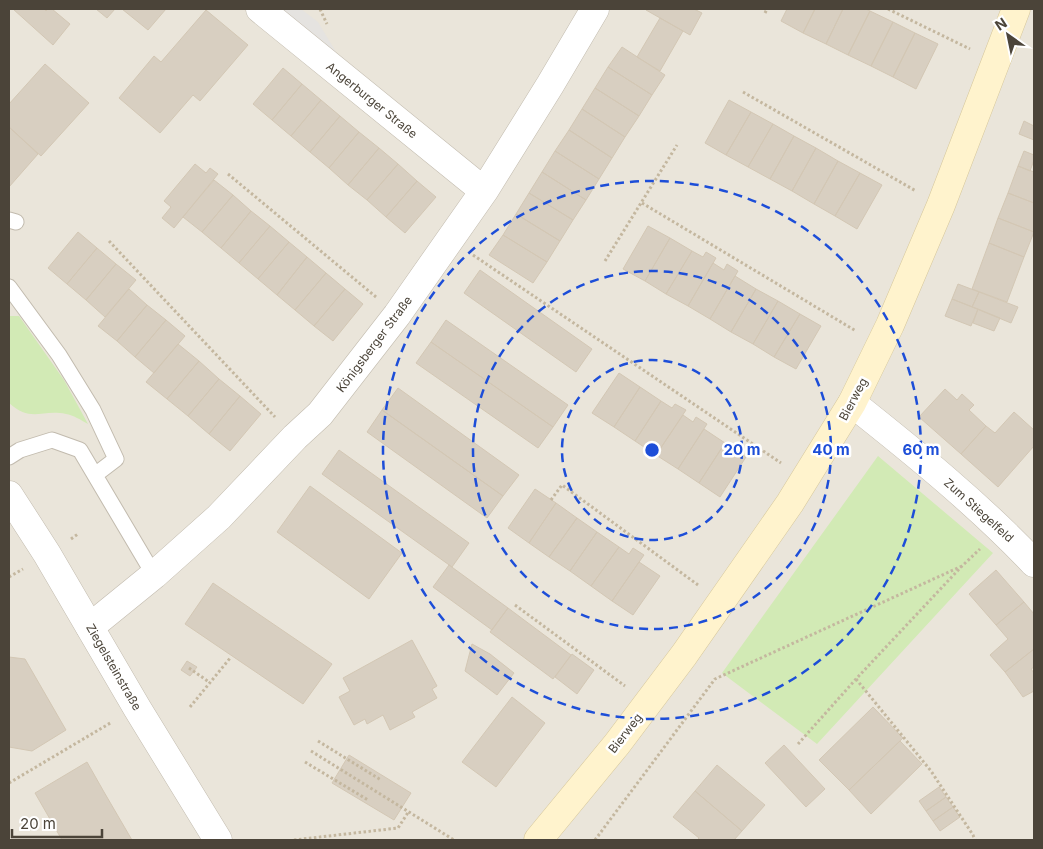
<svg xmlns="http://www.w3.org/2000/svg" width="1043" height="849" viewBox="0 0 1043 849" font-family="Inter,sans-serif">
<style>
.residential{fill:#eae5da}
.green{fill:#d2eab5}
.parking{fill:#e5e3e0}
.building{fill:#d8cfc1;stroke:#d3c7b4}
.lines{fill:none;stroke-linecap:round;stroke-linejoin:round}
.service-casing{stroke:#c2bbae;stroke-width:17}
.minor-casing{stroke:#c2bbae;stroke-width:29}
.tertiary-casing{stroke:#c2bbae;stroke-width:29}
.secondary-casing{stroke:#d6c79b;stroke-width:29}
.path{stroke:#c4b79f;stroke-width:3;stroke-dasharray:2.5 2.5;stroke-linecap:butt}
.service{stroke:#fff;stroke-width:15}
.minor{stroke:#fff;stroke-width:28}
.tertiary{stroke:#fff;stroke-width:28}
.secondary{stroke:#fff3cd;stroke-width:28}
.ring{fill:none;stroke:#1d4ed8;stroke-width:2.5;stroke-dasharray:9 6}
.labels{text-anchor:middle;dominant-baseline:central;stroke-width:5;stroke-linejoin:round;paint-order:stroke}
.street-label{font-size:12px;fill:#4b4439;stroke:#fff}
.centre{fill:#1d4ed8;stroke:#fff;stroke-width:2.5}
.ring-label{font-size:15px;text-anchor:middle;font-weight:bold;fill:#1d4ed8;stroke:#fff;stroke-width:5;stroke-linejoin:round;paint-order:stroke}
</style>
<rect width="100%" height="100%" fill="#f6f3ec"/>
<path class="residential" d="M9 9H1034V840H9Z"/>
<path class="green" d="M9 316H19L64 380 88 424C81 420 73 415 66 414 41 409 31 423 9 403Z
M878 456 993 553 817 744 722 673Z"/>
<path class="parking" d="M282 9H301L318 22 336 52Z"/>
<path class="building" d="M13 9H44L46 11 48 9H52L70 24 53 45Z
M96 9H115L107 18Z
M122 9H166L148 30Z
M646 9H694L702 13 690 35 646 10Z
M787 9H815L803 33 781 21Z
M815 9H843L826 44 803 33Z
M843 9H866L870 11 848 55 826 44Z
M206 10 248 45 200 101 193 95 160 133 119 98 154 56 161 62Z
M870 11 893 22 871 66 848 55Z
M660 18 683 31 660 71 637 57Z
M893 22 915 33 893 77 871 66Z
M915 33 938 44 916 89 893 77Z
M622 47 665 75 652 95 608 67Z
M45 64 89 103 41 156 9 127V104Z
M608 67 652 95 639 116 595 88Z
M283 68 302 84 272 120 253 104Z
M302 84 321 100 291 136 272 120Z
M595 88 639 116 625 137 582 109Z
M321 100 340 116 310 152 291 136Z
M729 100 751 112 726 155 705 143Z
M582 109 625 137 612 158 569 130Z
M751 112 773 124 748 167 726 155Z
M340 116 359 132 329 168 310 152Z
M1024 121 1034 126V140L1019 134Z
M773 124 794 136 770 179 748 167Z
M9 127 38 154 9 187Z
M569 130 612 158 599 179 555 151Z
M359 132 379 148 348 185 329 168Z
M794 136 816 148 792 191 770 179Z
M379 148 398 164 367 200 348 185Z
M816 148 838 161 814 204 792 191Z
M555 151 599 179 586 200 542 172Z
M1024 151 1034 155V160L1030 171 1018 166Z
M838 161 860 173 835 216 814 204Z
M195 164 206 173 210 168 218 174 174 228 162 218 171 207 164 201Z
M398 164 417 181 386 217 367 200Z
M1018 166 1034 172V203L1008 193Z
M542 172 586 200 573 220 529 193Z
M860 173 882 185 857 229 835 216Z
M214 180 233 195 202 232 183 217Z
M417 181 436 197 405 233 386 217Z
M529 193 573 220 560 241 516 214Z
M1008 193 1034 203V232L998 218Z
M233 195 251 211 221 248 202 232Z
M251 211 270 226 239 263 221 248Z
M516 214 560 241 547 262 503 235Z
M998 218 1034 232 1024 257 989 243Z
M270 226 289 242 258 279 239 263Z
M648 226 670 238 645 281 623 269Z
M78 232 97 248 67 284 48 268Z
M503 235 547 262 533 283 489 255Z
M670 238 692 251 666 294 645 281Z
M289 242 307 257 277 295 258 279Z
M989 243 1024 257 1007 302 972 289Z
M97 248 116 264 86 300 67 284Z
M692 251 703 257 706 252 716 258 688 306 666 294Z
M307 257 326 273 295 310 277 295Z
M713 263 724 270 727 264 738 271 710 319 688 306Z
M116 264 136 280 105 317 86 300Z
M480 270 592 349 576 372 464 293Z
M326 273 345 289 314 326 295 310Z
M735 276 756 289 731 332 710 319Z
M958 284 979 292 972 307 952 299Z
M129 289 147 305 117 341 98 326Z
M345 289 363 304 333 341 314 326Z
M756 289 778 301 753 344 731 332Z
M979 292 1018 307 1011 323 972 307Z
M952 299 978 309 971 326 945 316Z
M778 301 800 314 774 357 753 344Z
M147 305 166 320 135 357 117 341Z
M978 309 1000 318 994 331 973 323Z
M800 314 821 326 796 369 774 357Z
M166 320 185 336 154 373 135 357Z
M446 320 568 405 553 427 431 342Z
M431 342 553 427 538 448 416 363Z
M178 344 199 361 167 399 146 382Z
M199 361 219 379 188 416 167 399Z
M619 373 640 387 614 427 592 413Z
M219 379 240 396 209 434 188 416Z
M640 387 661 401 635 441 614 427Z
M398 388 519 475 503 496 382 410Z
M945 389 957 400 962 394 974 405 969 410 986 426 961 454 919 417Z
M240 396 261 414 230 451 209 434Z
M661 401 672 408 675 404 686 410 656 455 635 441Z
M382 410 503 496 487 518 367 432Z
M1014 412 1034 430V446L998 487 961 454 986 426 995 433Z
M683 415 693 422 696 417 707 424 678 469 656 455Z
M704 429 725 443 699 483 678 469Z
M725 443 746 457 720 497 699 483Z
M339 450 469 543 452 567 322 474Z
M310 486 402 553 369 599 277 532Z
M535 489 556 503 529 543 508 528Z
M556 503 577 518 549 557 529 543Z
M577 518 597 532 570 571 549 557Z
M597 532 619 547 591 586 570 571Z
M619 547 629 554 633 548 644 555 612 601 591 586Z
M639 562 660 576 633 615 612 601Z
M449 565 508 608 492 630 433 587Z
M996 570 1024 602 996 625 969 594Z
M213 583 332 664 303 704 185 624Z
M1024 602 1034 614V649L1005 672 990 655 1008 639 996 625Z
M508 608 571 655 553 679 490 632Z
M412 640 437 686 432 689 437 698 412 712 415 717 390 730 383 715 367 724 365 719 354 725 339 697 350 691 343 678Z
M472 644 490 654 514 673 497 695 465 671Z
M1034 649V667L1031 669 1034 673V691L1023 697 1005 672Z
M572 654 594 670 577 694 555 677Z
M9 657 25 659 66 730 32 751 9 747Z
M187 661 197 667 190 676 181 670Z
M512 697 545 723 496 787 462 762Z
M873 707 903 738 849 790 819 760Z
M900 741 922 764 871 814 849 790Z
M784 745 825 789 806 807 765 763Z
M349 755 411 793 394 820 332 783Z
M87 762 104 792 132 840H62L35 793Z
M717 765 765 805 742 831 695 791Z
M939 787 946 797 926 811 919 801Z
M695 791 742 831 734 840H697L699 838 673 817Z
M946 797 953 807 933 821 926 811Z
M953 807 960 817 940 831 933 821Z"/>
<g class="lines">
<defs>
<path id="service" d="M9 220 16 222
M9 287 59 355 93 410 116 459 95 475
M9 457 20 450 52 440 80 450 154 575"/>
<path id="minor" d="M260 9 484 191
M852 403C915 453 978 504 1034 563
M90 627 154 575 219 517 295 437 320 414 397 315 484 191 550 85 595 9"/>
<path id="tertiary" d="M9 495 47 554 137 708 218 840"/>
<path id="secondary" d="M538 840 617 744 684 655 790 503 852 403 890 325 941 205 1016 9"/>
</defs>
<use href="#service" class="service-casing"/>
<use href="#minor" class="minor-casing"/>
<use href="#tertiary" class="tertiary-casing"/>
<use href="#secondary" class="secondary-casing"/>
<path class="path" d="M320 9 327 24
M888 9 970 49
M765 13 767 9
M743 92 916 191
M228 174 376 297
M642 203 856 331
M109 241 275 417
M473 255 781 463
M605 261 677 145
M551 500 562 485 698 585
M71 539 78 534
M9 577 23 569
M515 605 625 686
M189 668 209 682
M856 679 931 771 973 835 975 840
M190 707 231 657
M318 741 381 780
M798 744 856 679 962 566 980 549
M311 751 454 840
M305 762 368 800
M9 783 112 722
M294 840 398 828 409 811
M595 840 715 679 962 566"/>
<use href="#service" class="service"/>
<use href="#minor" class="minor"/>
<use href="#tertiary" class="tertiary"/>
<use href="#secondary" class="secondary"/>
</g>
<g class="ring">
<circle cx="652" cy="450" r="90"/>
<circle cx="652" cy="450" r="179"/>
<circle cx="652" cy="450" r="269"/>
</g>
<g class="labels">
<g class="street-label">
<text transform="translate(372 100) rotate(39)">Angerburger Straße</text>
<text transform="translate(374 344) rotate(-53)">Königsberger Straße</text>
<text transform="translate(853 399) rotate(-62)">Bierweg</text>
<text transform="translate(979 510) rotate(42)">Zum Stiegelfeld</text>
<text transform="translate(114 667) rotate(60)">Ziegelsteinstraße</text>
<text transform="translate(625 733) rotate(-52)">Bierweg</text>
</g>
</g>
<circle cx="652" cy="450" r="8" class="centre"/>
<g class="ring-label">
<text x="742" y="455">20 m</text>
<text x="831" y="455">40 m</text>
<text x="921" y="455">60 m</text>
</g>
<rect width="1043" height="849" fill="none" stroke="#4b4439" stroke-width="20"/>
<g transform="translate(1008 35) rotate(327)" stroke="#ffffff" stroke-width="4" paint-order="stroke">
<path d="M0-4L9 19L0 12L-9 19Z" fill="#4b4439"/>
<text y="-8" font-size="14" font-weight="bold" text-anchor="middle" fill="#4b4439">N</text>
</g>
<path d="M12 829v8h90v-8" fill="none" stroke="#4b4439" stroke-width="2.5"/>
<text x="20" y="829" font-size="15" fill="#4b4439" stroke="#ffffff" stroke-width="4" paint-order="stroke">20 m</text>
</svg>
